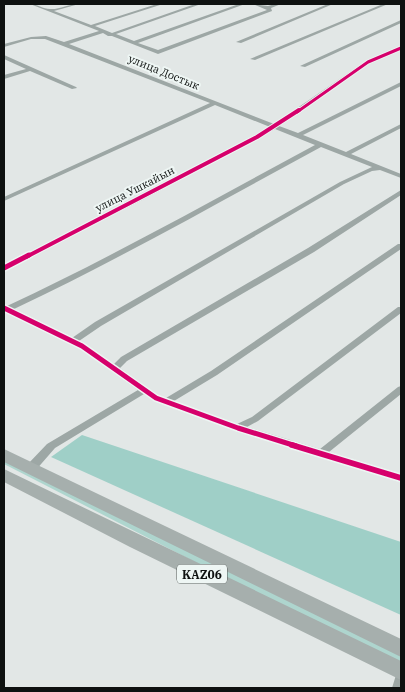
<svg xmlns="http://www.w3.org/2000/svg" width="405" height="692" viewBox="0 0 405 692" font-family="'IBM Plex Serif',serif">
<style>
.green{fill:#aed5ce}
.forest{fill:#9fcfc7}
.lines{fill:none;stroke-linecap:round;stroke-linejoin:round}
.minor{fill:#9da7a5;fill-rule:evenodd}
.highway{fill:#a6afad;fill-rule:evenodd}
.cycleway-far3-casing{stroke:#eef6f4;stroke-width:5}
.cycleway-far2-casing{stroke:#eef6f4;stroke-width:6}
.cycleway-far1-casing{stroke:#eef6f4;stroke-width:8}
.cycleway-casing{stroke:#eef6f4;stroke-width:9}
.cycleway-far3{stroke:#d6006c;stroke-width:3}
.cycleway-far2{stroke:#d6006c;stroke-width:4}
.cycleway-far1{stroke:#d6006c;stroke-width:5}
.cycleway{stroke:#d6006c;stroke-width:6}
.labels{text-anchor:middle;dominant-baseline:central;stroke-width:4;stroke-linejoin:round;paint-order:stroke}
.far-street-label{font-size:11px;fill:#0e1110;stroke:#eef6f4}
.shield{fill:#eef6f4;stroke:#515654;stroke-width:1}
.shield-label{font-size:12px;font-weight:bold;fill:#0e1110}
</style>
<rect width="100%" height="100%" fill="#e2e7e6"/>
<path class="green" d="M4 458 401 654V663L197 563 4 464Z"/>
<path class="forest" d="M82 435 401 542V615L51 457Z"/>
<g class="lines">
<path class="minor" d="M30 4C37 4 43 9 50 9 58 10 69 4 79 4L54 11 91 25 157 4H163L95 26 112 33 195 4H201L116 34 134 41 239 4H245L138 43 158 50 267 10 253 4 268 6 275 4H281L271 8 272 11 158 54 112 36H108L103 33 69 44 274 124 366 61 401 47V50L370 63 279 126 298 133 401 82V86L303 135 346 152 401 124V128L351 154 401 174V178L380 170 372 171 344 184 101 326 79 341 114 364 121 357 308 248 401 190V195L314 252 127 361 120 368 159 396 166 398 211 371 398 244H401V249L217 375 174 401 237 424 252 417 398 307H401V313L258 421 247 427 320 449 398 387 401 386V394L329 452 401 474V482L235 430 163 404 153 400 144 394 55 448 35 471H27L26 468 27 465 47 444 138 390 79 348 4 311V306H7C112 257 213 200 315 145L275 129 144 199 4 270V265L140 197 270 127 215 105 4 201V197L210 103 45 39H31L4 47V44L31 37 46 36 64 42 99 31ZM321 147 372 167 340 182 95 322 72 338 14 309C118 260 219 202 321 147Z
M328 4H333L241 43 236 42Z
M383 4H388L255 60 250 59Z
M401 20V23L305 67 300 66Z
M4 55 76 87 77 88 72 89 30 71 4 79V75L26 69 4 59Z
M401 673V688H392L396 675Z"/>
<path class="highway" d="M4 449 401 639V657L4 462Z
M4 469 401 661V680L130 547 4 482Z"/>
<defs>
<path id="cycleway-far3" d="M297 112 368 62 401 48"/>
<path id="cycleway-far2" d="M26 257 257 137 299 110"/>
<path id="cycleway-far1" d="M4 268 29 255
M4 308 82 346 156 398 238 428 296 446"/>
<path id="cycleway" d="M292 445 401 478"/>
</defs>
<use href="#cycleway-far3" class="cycleway-far3-casing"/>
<use href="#cycleway-far2" class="cycleway-far2-casing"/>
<use href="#cycleway-far1" class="cycleway-far1-casing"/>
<use href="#cycleway" class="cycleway-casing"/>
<use href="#cycleway-far3" class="cycleway-far3"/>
<use href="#cycleway-far2" class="cycleway-far2"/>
<use href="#cycleway-far1" class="cycleway-far1"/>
<use href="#cycleway" class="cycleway"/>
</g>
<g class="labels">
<g class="far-street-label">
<text transform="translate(164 72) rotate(22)">улица Достык</text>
<text transform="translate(135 189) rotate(-27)">улица Ушкайын</text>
</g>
<rect class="shield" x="177" y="564.5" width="50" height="19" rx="4"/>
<g class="shield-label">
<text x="202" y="574">KАZ06</text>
</g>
</g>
<rect width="405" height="692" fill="none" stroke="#0e1110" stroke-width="10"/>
</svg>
